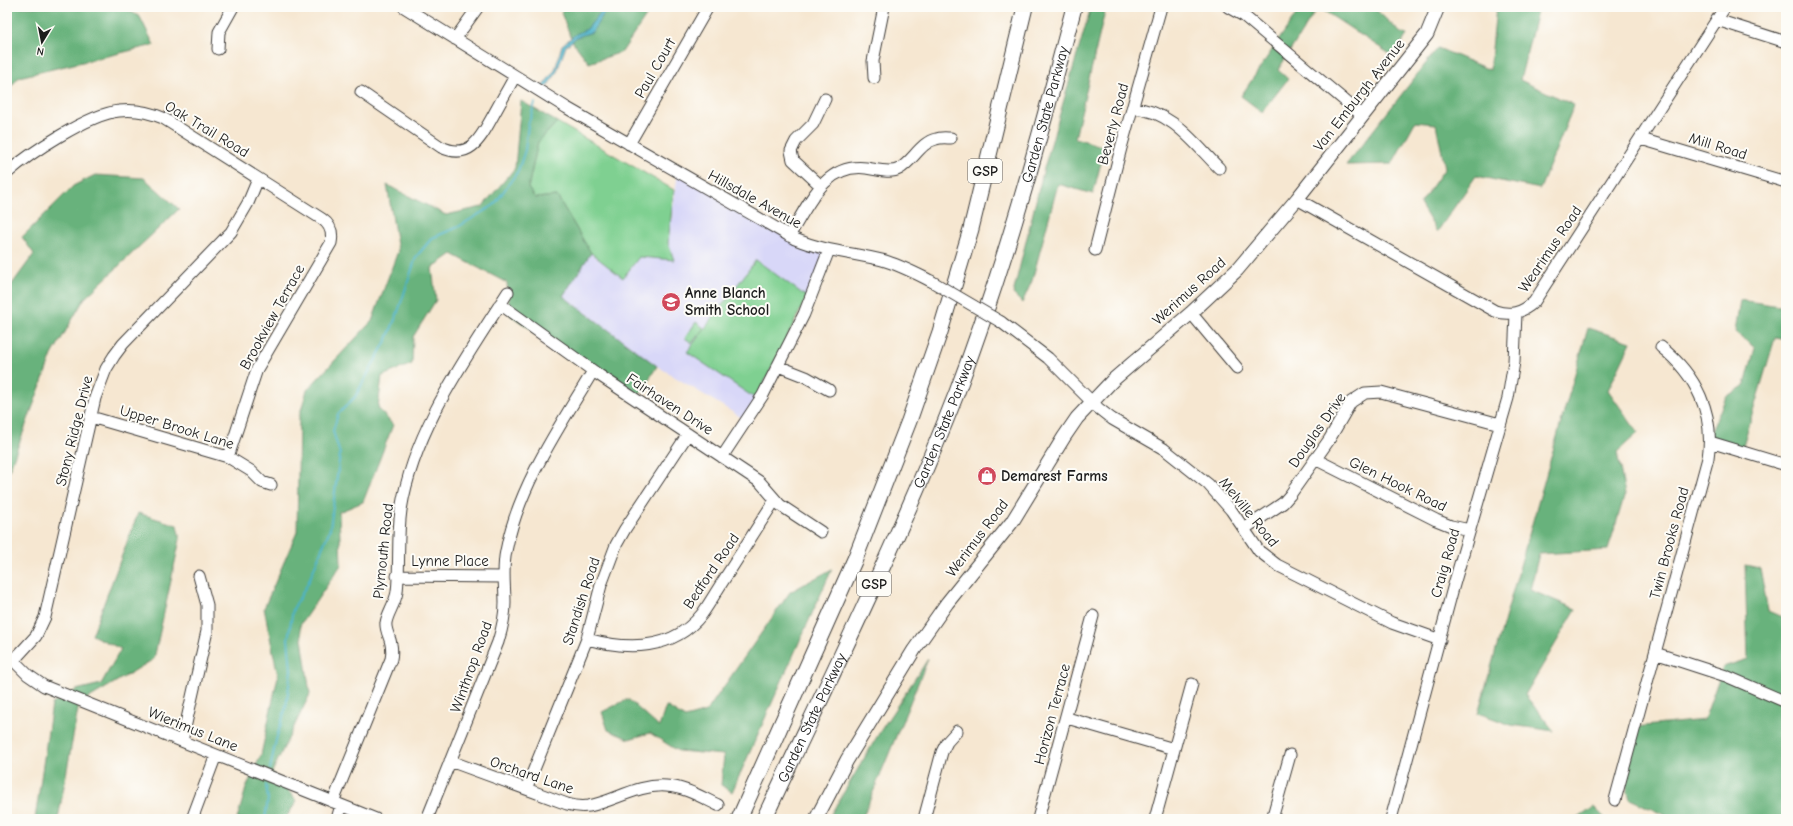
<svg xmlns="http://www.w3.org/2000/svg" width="1793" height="826" viewBox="0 0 1793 826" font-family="'Comic Neue',sans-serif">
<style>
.built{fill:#d8d7f8}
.green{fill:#7fd091;stroke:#4e7656}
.forest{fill:#67b27b;stroke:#42674c}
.water{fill:#4bb3ca;stroke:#346873}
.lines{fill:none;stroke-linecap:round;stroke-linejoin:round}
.stream{stroke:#4bb3ca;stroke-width:2}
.minor-casing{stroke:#3d3a37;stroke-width:13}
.major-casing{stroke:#3d3a37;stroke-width:15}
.highway-casing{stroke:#3d3a37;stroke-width:17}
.minor{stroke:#fff;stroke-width:11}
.major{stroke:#fff;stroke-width:13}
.highway{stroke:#fff;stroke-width:15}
.minor-bridge-casing{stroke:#3d3a37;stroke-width:13;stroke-linecap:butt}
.minor-bridge{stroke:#fff;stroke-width:11}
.labels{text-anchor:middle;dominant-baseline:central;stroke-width:4;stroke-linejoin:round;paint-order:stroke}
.shield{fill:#fdfcf7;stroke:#605f5e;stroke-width:1}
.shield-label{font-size:14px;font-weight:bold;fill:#1c1c1c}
.street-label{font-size:15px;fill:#1c1c1c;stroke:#fdfcf7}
.poi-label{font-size:15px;font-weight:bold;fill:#1c1c1c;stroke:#fdfcf7;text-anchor:start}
</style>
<rect width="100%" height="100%" fill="#fdfcf7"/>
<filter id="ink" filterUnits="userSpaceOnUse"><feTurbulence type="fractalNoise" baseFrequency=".025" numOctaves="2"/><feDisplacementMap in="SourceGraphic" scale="8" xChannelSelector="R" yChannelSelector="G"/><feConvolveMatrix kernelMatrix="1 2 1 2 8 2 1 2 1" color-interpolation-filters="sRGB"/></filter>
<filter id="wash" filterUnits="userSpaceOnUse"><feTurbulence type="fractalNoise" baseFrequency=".012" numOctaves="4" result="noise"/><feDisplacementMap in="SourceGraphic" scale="16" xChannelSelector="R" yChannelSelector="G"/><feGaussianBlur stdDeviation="0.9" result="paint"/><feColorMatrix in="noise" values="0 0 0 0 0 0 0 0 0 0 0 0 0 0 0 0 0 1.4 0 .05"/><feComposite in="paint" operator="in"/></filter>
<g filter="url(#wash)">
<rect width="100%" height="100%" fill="#f6e7d1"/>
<path class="built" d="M678 172 795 239 829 250 747 421 657 366 563 296 591 253 623 278 639 257 668 243Z"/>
<path class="green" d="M557 122 674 190 668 243 674 260 639 257 623 278 591 253 557 196 535 198 528 188 538 142Z
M756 260 807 297 756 399 687 352Z
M696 322 704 328 692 343 685 338Z"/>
<path class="forest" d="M7 7H123L140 17 154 45 19 77 7 91Z
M565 7H652L622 52 589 63 573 42 561 13Z
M1091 7H1106L1075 138 1105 147 1093 194 1058 184 1032 281 1022 303 1013 294 1044 168Z
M1301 7H1373L1401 33 1407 35 1393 56 1318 7 1278 70 1288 79 1262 112 1241 96Z
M1496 7 1538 8 1520 80 1574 105 1540 189 1476 176 1437 232 1420 204 1445 168 1436 124 1415 122 1392 164 1346 165 1438 48 1490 70Z
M521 101 557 122 538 142 528 188 535 198 557 196 591 253 563 296 657 366 636 401 510 315 507 283 452 254 432 268 436 300 413 337 412 364 382 376 378 408 393 425 363 502 339 512 341 565 300 625 310 694 272 772 297 801 285 819H237L246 788 261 755 278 676 264 608 297 532 299 417 307 390 372 321 398 251 387 185 446 215 482 207 515 168Z
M95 175 144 178 179 209 84 299 52 355 7 476V291L34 254 22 237 73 186Z
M1740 300 1786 307V340L1775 338 1741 452 1706 443 1726 397 1745 385 1755 348 1735 332Z
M1588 328 1631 342 1608 390 1638 433 1617 452 1625 494 1608 550 1539 554 1530 590 1576 609 1525 695 1554 731 1511 725 1478 713Z
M138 513 177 525 180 539 154 659 79 704 58 819H35L52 704 76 690 101 684 121 649 92 635Z
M1745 565 1760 568 1768 611 1782 617 1786 610V819H1673L1630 799 1623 774 1635 727 1704 720 1723 667 1748 659Z
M832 569 732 792 721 785 724 755 678 751 650 733 629 739 608 730 602 712 628 699 659 727 666 706 685 718 706 712 790 592Z
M928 659 862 819H828L881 730Z
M1594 807 1606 819H1577Z"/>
<path class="water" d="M605 7H611L605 12 592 32 577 37 566 46 556 74 545 89 542 87 555 70 562 45 576 34 587 29Z"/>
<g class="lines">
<path class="stream" d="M270 769 276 740 286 707 291 670 288 639 293 609 308 583 330 529 340 454 333 431 338 414 355 397 387 339 398 312 416 257 432 238 458 227 494 205 518 171 525 150 528 125 535 103
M265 819 268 799 266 785"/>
</g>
</g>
<g filter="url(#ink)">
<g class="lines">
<defs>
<path id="minor" d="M404 7 567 108 795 239C824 251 853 253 882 260 900 265 915 273 931 281
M1228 7 1244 16 1363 116
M1717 20 1786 42
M455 39 478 7
M218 49 219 32 233 7
M874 78 873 61 884 7
M361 92 441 147C471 161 481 137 494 114 501 101 508 89 515 76
M1132 108C1171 110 1193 142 1219 168
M1641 139 1786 182
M629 144 708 7
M7 173C30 153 89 114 119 111 135 109 149 112 163 118L322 219C331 225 333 233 331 243L257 369 228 457
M821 186 793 160 791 151 796 141 813 124 825 99
M1297 199 1495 311C1510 316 1522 313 1534 302L1725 7
M789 236C808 206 824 163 866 168 875 169 890 174 899 169 912 162 921 142 936 139 941 137 947 138 951 138
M1095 250 1121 148 1161 7
M500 304 599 375 760 482 780 505 821 532
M1191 313 1237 368
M1001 322 1048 358 1098 408 1112 419 1164 449 1208 484 1231 510 1259 551 1277 565 1392 623 1440 640
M778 366 806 377 829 390
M91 417 228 457 251 471 262 482 271 485
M1710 442 1786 465
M722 457 763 395 804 314 829 250
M1315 459 1436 520 1451 526 1470 530
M1244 529 1283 503 1290 495 1329 440 1351 402 1365 393 1381 392 1500 424
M397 576 503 577
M587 639C627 650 673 651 702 614 710 603 717 590 725 578 742 552 758 526 775 500
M1655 653 1726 676 1786 702
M7 654 28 675 44 686 376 819
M13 661 36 636 45 617 95 398 106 369 114 356 123 344 231 232 248 203 258 179
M1067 718 1174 749
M182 741 207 631V605L199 576
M450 761 567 804C574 806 582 807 589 806 615 801 638 784 666 786 685 787 701 797 718 805
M526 789 587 639 601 585 616 545 625 529 688 434
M1615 800 1708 458C1715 413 1696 375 1661 347
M333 802 391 659C392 654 392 649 391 644 390 637 385 630 386 623 387 614 395 604 397 592 400 565 397 538 401 510 414 429 465 360 508 292
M192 819 216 755
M337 819 341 805
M427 819 498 642C502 629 505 617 505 603 505 586 502 569 506 551 518 487 560 426 593 371
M924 819 942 752 947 742 957 731
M1038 819 1093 616
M1155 819 1192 684
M1272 819 1290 755
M1391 819 1453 588 1508 398 1514 362 1516 313"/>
<path id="major" d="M816 819 847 760 914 650 947 603 1012 522 1064 437 1077 418 1113 380 1191 313 1237 270 1297 199 1427 34 1438 7"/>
<g id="highway">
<path d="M739 819 855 559 909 421 940 332 971 229 1025 7"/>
<path id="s1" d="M764 819C830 678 900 538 957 392 1005 266 1040 137 1074 7"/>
</g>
</defs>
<use href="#minor" class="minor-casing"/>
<use href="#major" class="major-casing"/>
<use href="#highway" class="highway-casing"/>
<use href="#minor" class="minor"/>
<use href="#major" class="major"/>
<use href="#highway" class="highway"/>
<defs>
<path id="minor-bridge" d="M931 281 1001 322"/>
</defs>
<use href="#minor-bridge" class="minor-bridge-casing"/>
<use href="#minor-bridge" class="minor-bridge"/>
</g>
</g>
<defs>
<symbol id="school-disc" viewBox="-11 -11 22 22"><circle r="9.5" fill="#d1495b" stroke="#fdfcf7"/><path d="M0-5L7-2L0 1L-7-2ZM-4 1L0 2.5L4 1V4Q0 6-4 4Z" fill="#fff"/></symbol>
<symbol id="shop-disc" viewBox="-11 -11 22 22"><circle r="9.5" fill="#d1495b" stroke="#fdfcf7"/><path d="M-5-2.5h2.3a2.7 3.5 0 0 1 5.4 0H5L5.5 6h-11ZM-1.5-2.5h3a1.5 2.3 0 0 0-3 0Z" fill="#fff"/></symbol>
</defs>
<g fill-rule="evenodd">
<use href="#school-disc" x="660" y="291" width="22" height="22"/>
<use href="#shop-disc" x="976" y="465" width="22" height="22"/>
</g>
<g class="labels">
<g class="shield">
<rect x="968" y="159" width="34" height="24" rx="3"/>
<rect x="857" y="572" width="34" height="24" rx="3"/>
</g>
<g class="shield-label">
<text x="985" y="171">GSP</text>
<text x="874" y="584">GSP</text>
</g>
<g class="street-label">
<text transform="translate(655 68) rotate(-60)">Paul Court</text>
<text transform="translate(1359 95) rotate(-52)">Van Emburgh Avenue</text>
<text stroke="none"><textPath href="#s1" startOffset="760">Garden State Parkway</textPath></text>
<text transform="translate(1113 124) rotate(-75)">Beverly Road</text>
<text transform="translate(207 129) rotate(31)">Oak Trail Road</text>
<text transform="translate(1718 146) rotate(17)">Mill Road</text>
<text transform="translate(755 199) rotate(29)">Hillsdale Avenue</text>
<text transform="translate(1550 249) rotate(-56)">Wearimus Road</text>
<text transform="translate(1189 291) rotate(-42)">Werimus Road</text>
<text transform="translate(272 317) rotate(-61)">Brookview Terrace</text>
<text transform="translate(670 404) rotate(33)">Fairhaven Drive</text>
<text stroke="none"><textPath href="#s1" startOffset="436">Garden State Parkway</textPath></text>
<text transform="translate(177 427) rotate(17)">Upper Brook Lane</text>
<text transform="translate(1317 430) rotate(-55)">Douglas Drive</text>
<text transform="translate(74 431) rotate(-76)">Stony Ridge Drive</text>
<text transform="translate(1398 484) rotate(26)">Glen Hook Road</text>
<text transform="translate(1249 512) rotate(51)">Melville Road</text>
<text transform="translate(977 538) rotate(-53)">Werimus Road</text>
<text transform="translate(1669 543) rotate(-75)">Twin Brooks Road</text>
<text transform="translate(383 551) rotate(-84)">Plymouth Road</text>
<text x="450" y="561">Lynne Place</text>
<text transform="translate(1445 563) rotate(-74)">Craig Road</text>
<text transform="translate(711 571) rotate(-56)">Bedford Road</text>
<text transform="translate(581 601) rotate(-72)">Standish Road</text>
<text transform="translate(471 667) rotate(-70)">Winthrop Road</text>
<text transform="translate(1052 714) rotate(-75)">Horizon Terrace</text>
<text stroke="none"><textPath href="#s1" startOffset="112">Garden State Parkway</textPath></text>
<text transform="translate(193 729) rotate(22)">Wierimus Lane</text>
<text transform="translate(532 775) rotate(19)">Orchard Lane</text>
</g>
<g class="poi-label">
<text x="685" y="293">Anne Blanch<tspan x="685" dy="17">Smith School</tspan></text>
<text x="1001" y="476">Demarest Farms</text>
</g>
</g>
<rect width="1793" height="826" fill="none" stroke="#fdfcf7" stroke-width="24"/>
<g transform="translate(42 42) rotate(190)" stroke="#fdfcf7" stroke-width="3" paint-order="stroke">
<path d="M0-3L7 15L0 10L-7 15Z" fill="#1c1c1c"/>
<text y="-6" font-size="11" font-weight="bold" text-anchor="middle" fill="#1c1c1c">N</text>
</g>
</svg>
